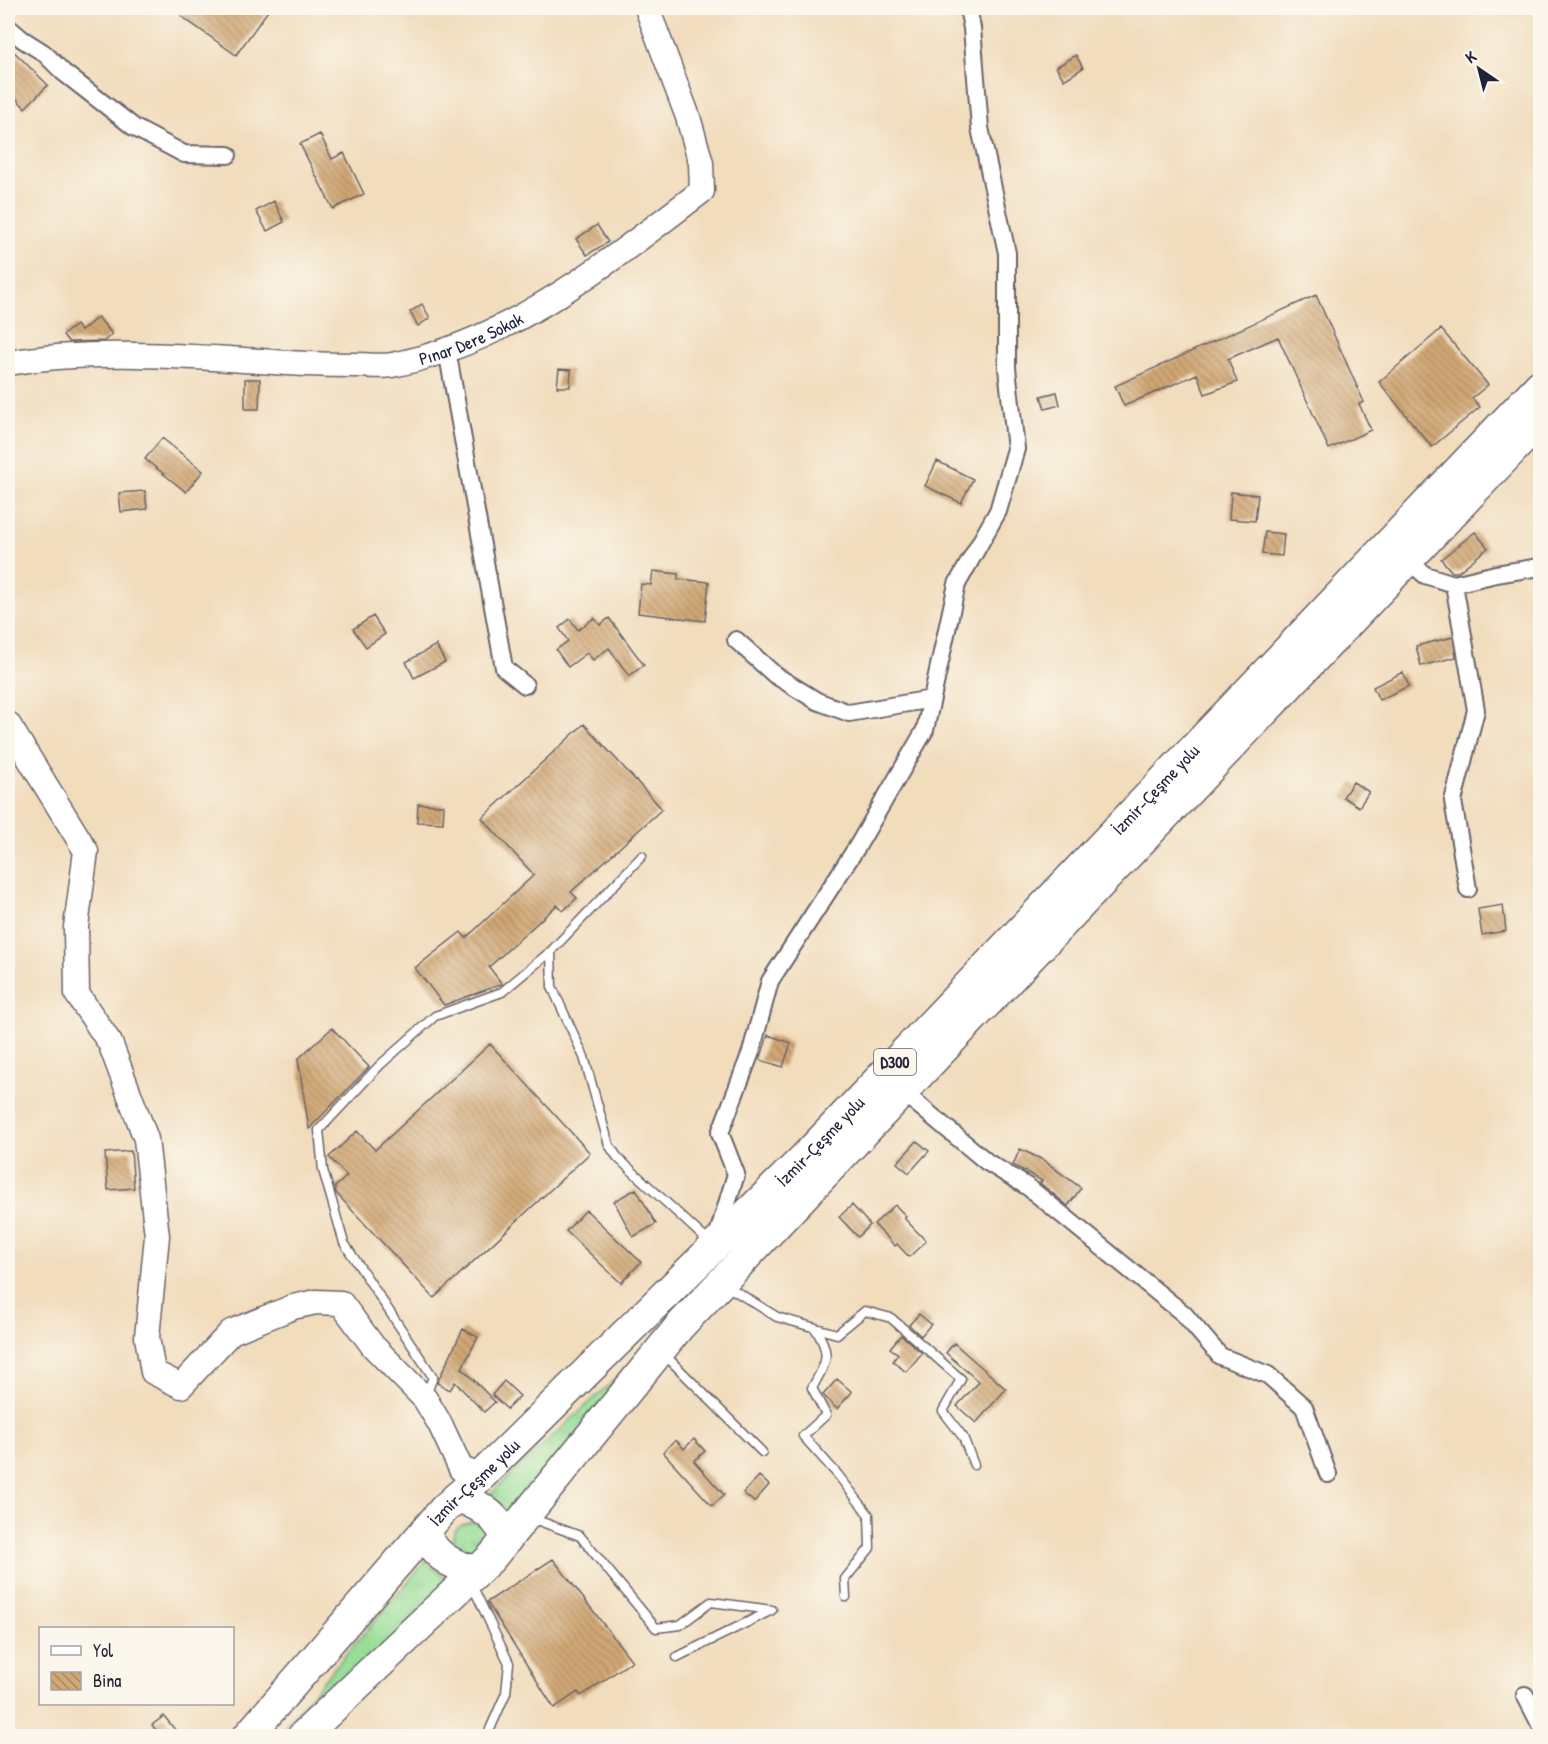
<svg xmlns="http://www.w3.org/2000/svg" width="1548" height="1744" viewBox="0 0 1548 1744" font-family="'Patrick Hand',sans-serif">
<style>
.grass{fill:url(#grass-tufts);stroke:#5d8069;stroke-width:1.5}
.building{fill:url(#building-back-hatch)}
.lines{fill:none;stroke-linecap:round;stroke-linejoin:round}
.lane-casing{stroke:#6a6368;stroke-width:11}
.street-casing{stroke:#6a6368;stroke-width:20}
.secondary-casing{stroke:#6a6368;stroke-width:27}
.highway-casing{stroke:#6a6368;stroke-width:33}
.lane{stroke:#fff;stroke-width:8}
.street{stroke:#fff;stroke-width:16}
.secondary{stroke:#fff;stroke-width:24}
.highway{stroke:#fff;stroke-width:30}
.labels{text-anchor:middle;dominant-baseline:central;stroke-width:4.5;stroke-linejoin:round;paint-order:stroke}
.shield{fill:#fbf7ec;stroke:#636270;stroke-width:1.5}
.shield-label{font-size:16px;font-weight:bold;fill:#22223b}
.street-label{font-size:18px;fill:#22223b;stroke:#fbf7ec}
</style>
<defs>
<pattern id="grass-tufts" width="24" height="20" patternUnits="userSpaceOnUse" patternTransform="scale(1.5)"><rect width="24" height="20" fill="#98de97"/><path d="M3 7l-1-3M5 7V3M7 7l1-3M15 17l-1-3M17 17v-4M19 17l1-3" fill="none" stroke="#83be83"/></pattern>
<pattern id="building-back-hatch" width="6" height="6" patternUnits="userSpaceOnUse" patternTransform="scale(1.5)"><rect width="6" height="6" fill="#d1a775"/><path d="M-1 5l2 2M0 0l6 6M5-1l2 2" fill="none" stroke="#a98861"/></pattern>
</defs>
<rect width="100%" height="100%" fill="#fbf7ec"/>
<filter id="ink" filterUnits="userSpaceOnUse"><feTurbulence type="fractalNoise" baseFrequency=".0167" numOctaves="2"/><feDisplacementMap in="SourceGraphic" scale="12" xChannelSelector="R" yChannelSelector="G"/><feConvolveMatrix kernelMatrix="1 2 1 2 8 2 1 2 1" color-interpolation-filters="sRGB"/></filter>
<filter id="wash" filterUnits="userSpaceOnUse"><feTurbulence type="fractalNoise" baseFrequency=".008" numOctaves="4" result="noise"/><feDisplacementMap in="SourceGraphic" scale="24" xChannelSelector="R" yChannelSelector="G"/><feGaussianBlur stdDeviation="1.35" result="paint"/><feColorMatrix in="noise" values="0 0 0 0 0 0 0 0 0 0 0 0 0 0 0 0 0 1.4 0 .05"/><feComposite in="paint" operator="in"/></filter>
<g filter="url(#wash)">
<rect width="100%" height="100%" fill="#f1dcbc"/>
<path class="grass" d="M627 1368 514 1522 489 1495Z
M472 1522C481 1524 487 1530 490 1539L476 1559 453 1546C451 1532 458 1524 472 1522Z
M426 1561 453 1584 289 1736H276Z"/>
<g id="blocks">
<path class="building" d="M187 8H270L236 55 181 16Z
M8 46 48 85 25 108 8 90Z
M1076 55 1083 68 1064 80 1056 67Z
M320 134 332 159 344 153 364 194 333 209 300 144Z
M274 201 284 222 267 231 256 211Z
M597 225 608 242 587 255 576 239Z
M1316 295 1364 402 1359 404 1371 430 1329 449 1278 337 1228 359 1237 382 1205 394 1197 374 1124 406 1115 386Z
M422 304 430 318 418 326 410 312Z
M98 317 112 334 104 341 69 342 63 335 76 325 81 331Z
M1441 329 1488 385 1472 398 1480 407 1432 447 1379 382Z
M559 369 571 370 570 387H557Z
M245 379H260L259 409H245Z
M1057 392 1060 405 1045 409 1041 396Z
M162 438 203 471 186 492 145 459Z
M937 461 973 479 961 503 925 486Z
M145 491 147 509 121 512 119 493Z
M1231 492 1258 495 1255 521 1229 519Z
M1265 532 1284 534 1282 556 1262 554Z
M1475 532 1488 548 1458 572H1452L1441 559Z
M653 571 678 574V579L709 582 705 621 638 613 641 584 651 585Z
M373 616 385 634 366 647 353 629Z
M594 618 600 625 609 618 644 665 629 676 609 648 593 660 587 653 568 667 556 650 568 641 559 628 570 619 578 630Z
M1453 637 1456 657 1421 666 1416 646Z
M436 645 445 662 414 678 406 662Z
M1403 672 1409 686 1379 700 1373 687Z
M584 724 662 809 571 892 577 898 563 911 557 905 489 967 502 984 444 1005 415 968 461 932 466 938 534 875 482 818Z
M1353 782 1369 792 1359 807 1343 797Z
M418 804 444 805 443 823 417 822Z
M1503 905 1506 931 1482 935 1478 909Z
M332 1028 369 1067 309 1129 298 1059Z
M768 1035 791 1043 783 1067 760 1060Z
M490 1044 590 1153 434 1298 336 1193 335 1187 347 1176 329 1157 357 1131 375 1150Z
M917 1141 929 1151 909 1173 897 1163Z
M1020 1149 1043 1160 1081 1188 1068 1206 1040 1183 1042 1181 1013 1165Z
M131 1151 134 1188 108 1190 105 1153Z
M636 1189 656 1224 633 1237 614 1201Z
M852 1205 870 1225 858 1237 839 1217Z
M895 1205 906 1216 904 1218 926 1241 909 1257 897 1244 895 1246 874 1224Z
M586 1210 641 1262 621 1283 566 1231Z
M919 1314 931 1324 921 1336 909 1325Z
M463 1329 478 1337 462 1368 495 1402 484 1412 455 1382 450 1390 437 1383Z
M901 1335 922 1353 906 1372 893 1361 898 1354 890 1348Z
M954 1343 1006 1389 976 1423 957 1406 979 1382 946 1353Z
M837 1379 852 1392 837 1409 823 1395Z
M504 1381 520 1396 507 1409 492 1395Z
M694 1439 705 1451 694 1461 724 1495 712 1506 663 1452 676 1440 684 1449Z
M759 1476 769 1485 754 1502 743 1493Z
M553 1559 632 1661 581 1696 578 1692 554 1708 487 1602Z
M164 1716 176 1731 168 1737H161L152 1725Z"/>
</g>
</g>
<g filter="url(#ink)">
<use href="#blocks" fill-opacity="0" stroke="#6a6368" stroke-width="1.5"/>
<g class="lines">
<defs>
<path id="lane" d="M642 856 551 951 552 987 584 1057 609 1145 618 1158 709 1242
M727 1286 777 1317 837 1334 865 1311 891 1318 961 1379 943 1411 963 1437 974 1465
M815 1328C832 1355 827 1361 812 1388L826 1415 803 1436 838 1475 869 1515 870 1548 845 1579 846 1597
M663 1353 762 1452
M426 1395 433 1377 344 1243 323 1170 319 1130 380 1065 435 1016 502 992 551 951
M531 1518 580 1536 656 1628 680 1625 711 1602 772 1610 677 1657
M472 1585 509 1663 506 1693 487 1736"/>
<path id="street" d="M8 27 22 39 44 53 63 72 135 128 184 154 228 155
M447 350 504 668 525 685
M1408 560 1425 575 1454 584 1476 710 1453 801 1468 889
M1454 584 1496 574 1540 567
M736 640 775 675 817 701 849 713 932 699
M903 1092 987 1162 1028 1187 1184 1314 1220 1356 1268 1375 1304 1407 1328 1474
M717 1237 736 1174 720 1133 751 1052 770 981 857 847 925 730 957 584 998 511 1016 449 1007 368V253L980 128 972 28 968 8
M1525 1695 1540 1724"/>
<g id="secondary">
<path id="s1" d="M8 363C91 349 177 356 261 361 293 364 324 365 356 365 368 365 381 367 392 365 511 342 608 262 702 191L701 163 688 117 647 8"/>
<path d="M8 724 86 851 76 927 77 994 110 1043 146 1139 157 1236 147 1337 153 1372 181 1386 231 1332 293 1307 316 1302 341 1303 373 1346 425 1399 440 1424 461 1469 481 1476"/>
</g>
<g id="highway">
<path d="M457 1497C480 1504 498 1517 507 1539"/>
<path d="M425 1532C433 1556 453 1566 477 1571"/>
<path id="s2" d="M248 1736 445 1508 481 1476 805 1157 1540 385"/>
<path d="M303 1736 491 1558 679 1327 1540 421"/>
</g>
</defs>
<use href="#lane" class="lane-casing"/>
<use href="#street" class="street-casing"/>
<use href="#secondary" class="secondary-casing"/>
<use href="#highway" class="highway-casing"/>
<use href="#lane" class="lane"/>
<use href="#street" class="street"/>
<use href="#secondary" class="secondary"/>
<use href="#highway" class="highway"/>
</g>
</g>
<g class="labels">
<rect class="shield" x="874" y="1049" width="42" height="26" rx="4.5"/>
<g class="shield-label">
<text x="895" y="1062">D300</text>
</g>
<g class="street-label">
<text stroke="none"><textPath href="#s1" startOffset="468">Pınar Dere Sokak</textPath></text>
<text stroke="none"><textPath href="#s2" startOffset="1312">İzmir-Çeşme yolu</textPath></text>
<text stroke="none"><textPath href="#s2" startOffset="826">İzmir-Çeşme yolu</textPath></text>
<text stroke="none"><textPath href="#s2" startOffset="340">İzmir-Çeşme yolu</textPath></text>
</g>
</g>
<rect width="1548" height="1744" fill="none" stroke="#fbf7ec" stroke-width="30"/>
<rect x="39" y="1627" width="195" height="78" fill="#fbf7ec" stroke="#a4a2a5" stroke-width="1.5"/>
<rect x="51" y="1646" width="30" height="9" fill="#ffffff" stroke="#a4a2a5" stroke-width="1.5"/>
<text x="93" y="1657" font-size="18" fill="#22223b">Yol</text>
<rect x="51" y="1672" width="30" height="18" fill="url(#building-back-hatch)" stroke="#a4a2a5" stroke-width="1.5"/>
<text x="93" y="1687" font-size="18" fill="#22223b">Bina</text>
<g transform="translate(1479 69) rotate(325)" stroke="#fbf7ec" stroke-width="4.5" paint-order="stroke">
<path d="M0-4.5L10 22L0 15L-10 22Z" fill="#22223b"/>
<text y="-9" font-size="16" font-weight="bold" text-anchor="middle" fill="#22223b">K</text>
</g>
</svg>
